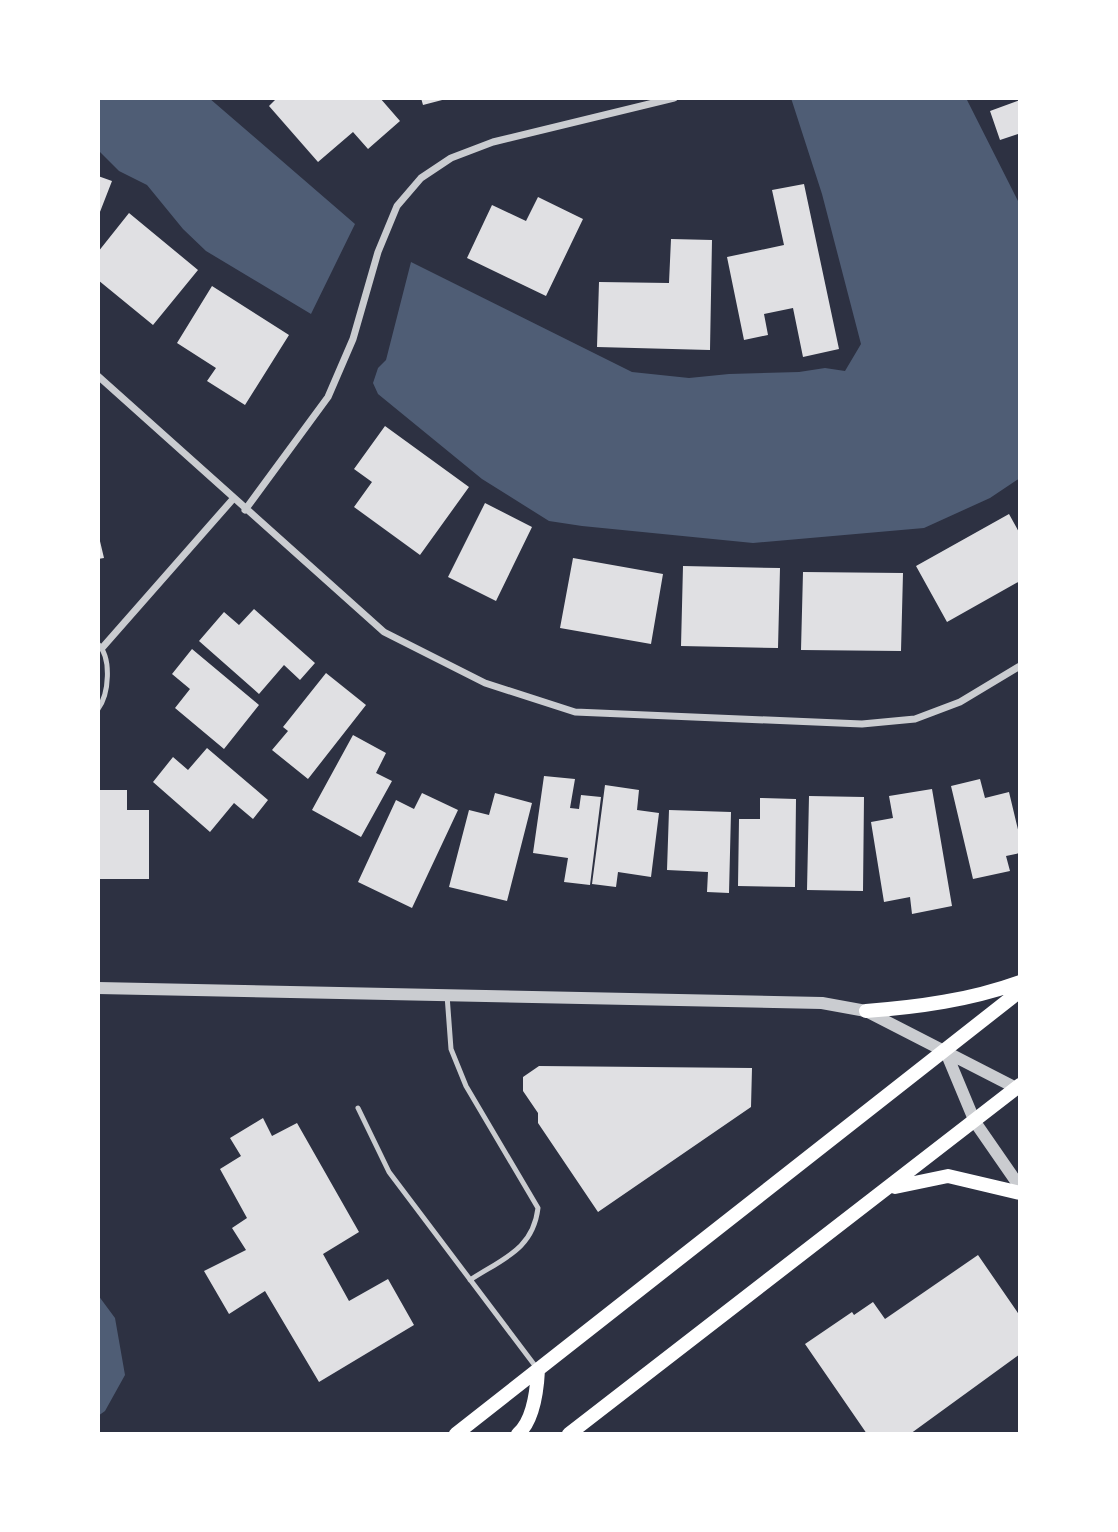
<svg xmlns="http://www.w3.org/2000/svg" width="1118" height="1532" viewBox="0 0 1118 1532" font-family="'PT Sans Narrow',sans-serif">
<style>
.water{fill:#4f5d75}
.building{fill:#e0e0e3}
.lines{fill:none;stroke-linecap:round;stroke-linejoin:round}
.service{stroke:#caccd0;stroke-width:5}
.minor{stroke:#caccd0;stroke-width:7}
.tertiary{stroke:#caccd0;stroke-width:12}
.secondary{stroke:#fff;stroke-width:14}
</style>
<rect width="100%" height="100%" fill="#2d3142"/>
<path class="water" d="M98 98H209L355 224 311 314 206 251 183 229 147 185 119 171 98 150Z
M791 98H966L1020 205V478L990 498 924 528 753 543 582 526 549 521 482 479 378 394 373 383 378 368 386 360 411 262 632 372 689 378 729 374 799 372 825 368 845 371 861 344 822 194Z
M98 1295 115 1318 125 1375 105 1411 98 1416Z"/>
<path class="building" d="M277 98H380L400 121 368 149 353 132 318 162 269 106Z
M421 98H445L446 99 423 105Z
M1020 100V138L1018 134 1000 140 990 111Z
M98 176 112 181 98 217Z
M804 184 839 349 803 357 793 308 764 314 768 335 744 340 727 257 784 245 772 190Z
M538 197 583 219 546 296 467 258 492 205 526 221Z
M129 213 198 270 153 325 98 280V252Z
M671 239 712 240 710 350 597 347 599 282 669 283Z
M212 286 289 335 245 405 207 381 216 368 177 343Z
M385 426 469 487 420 555 354 507 372 482 354 469Z
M485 503 532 527 496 601 448 577Z
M1009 514 1020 534V581L947 622 916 566Z
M99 537 104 558 98 559V538Z
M573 558 663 574 651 644 560 628Z
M683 566 780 568 778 648 681 646Z
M803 572 903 573 901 651 801 650Z
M254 609 315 663 300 680 284 665 259 694 199 641 224 612 239 625Z
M192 649 259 705 224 749 175 708 190 689 172 674Z
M326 673 366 705 308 779 272 750 288 731 283 727Z
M353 735 386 753 376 773 392 781 361 837 312 810Z
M207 748 268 800 253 819 234 803 210 832 153 782 173 757 188 770Z
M544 776 575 779 570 808 579 809 581 795 601 797 590 885 564 882 568 858 533 853Z
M980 779 985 798 1009 792 1020 838V853L1006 856 1010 871 973 879 951 786Z
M605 785 639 790 637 810 659 813 651 877 618 872 616 887 592 884Z
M932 789 952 906 912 914 910 897 884 902 871 822 893 818 889 796Z
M98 790H127V810H149V879H98Z
M422 793 458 810 412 908 358 882 396 800 414 809Z
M495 793 532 803 507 901 449 887 469 810 489 815Z
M809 796 864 797 863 891 807 890Z
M760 798 796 799 795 887 738 886 739 819H760Z
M669 810 731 812 729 893 707 892 708 872 667 870Z
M539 1066 752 1068 751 1107 598 1212 538 1123V1113L523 1091V1077Z
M263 1118 272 1136 297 1123 359 1232 323 1254 349 1301 388 1279 414 1325 319 1382 265 1291 229 1314 204 1271 246 1250 232 1228 247 1218 220 1169 241 1156 230 1138Z
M978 1255 1020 1316V1354L910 1434H867L805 1344 852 1312 854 1315 873 1302 885 1319Z"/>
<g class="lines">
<path class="service" d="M98 644C112 658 109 694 98 709
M447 995 451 1049 466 1086 538 1208C533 1250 502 1259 470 1280
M358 1108 389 1172 536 1367"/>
<path class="minor" d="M98 376 384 632 485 683 575 712 862 724 915 719 960 702 1020 666
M245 510 328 397 353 339 378 252 397 206 421 178 451 158 493 142 674 98
M102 648 233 499"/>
<path class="tertiary" d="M98 988 822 1003 866 1011 1020 1090
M945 1050 975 1122 1020 1187"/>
<path class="secondary" d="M866 1011C919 1007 970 1000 1020 982
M895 1187 948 1176 1020 1193
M456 1434 1020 991
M518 1434C534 1420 537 1390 538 1370
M569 1434 1020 1085"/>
</g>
<rect width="1118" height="1532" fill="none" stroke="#ffffff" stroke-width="200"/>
</svg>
